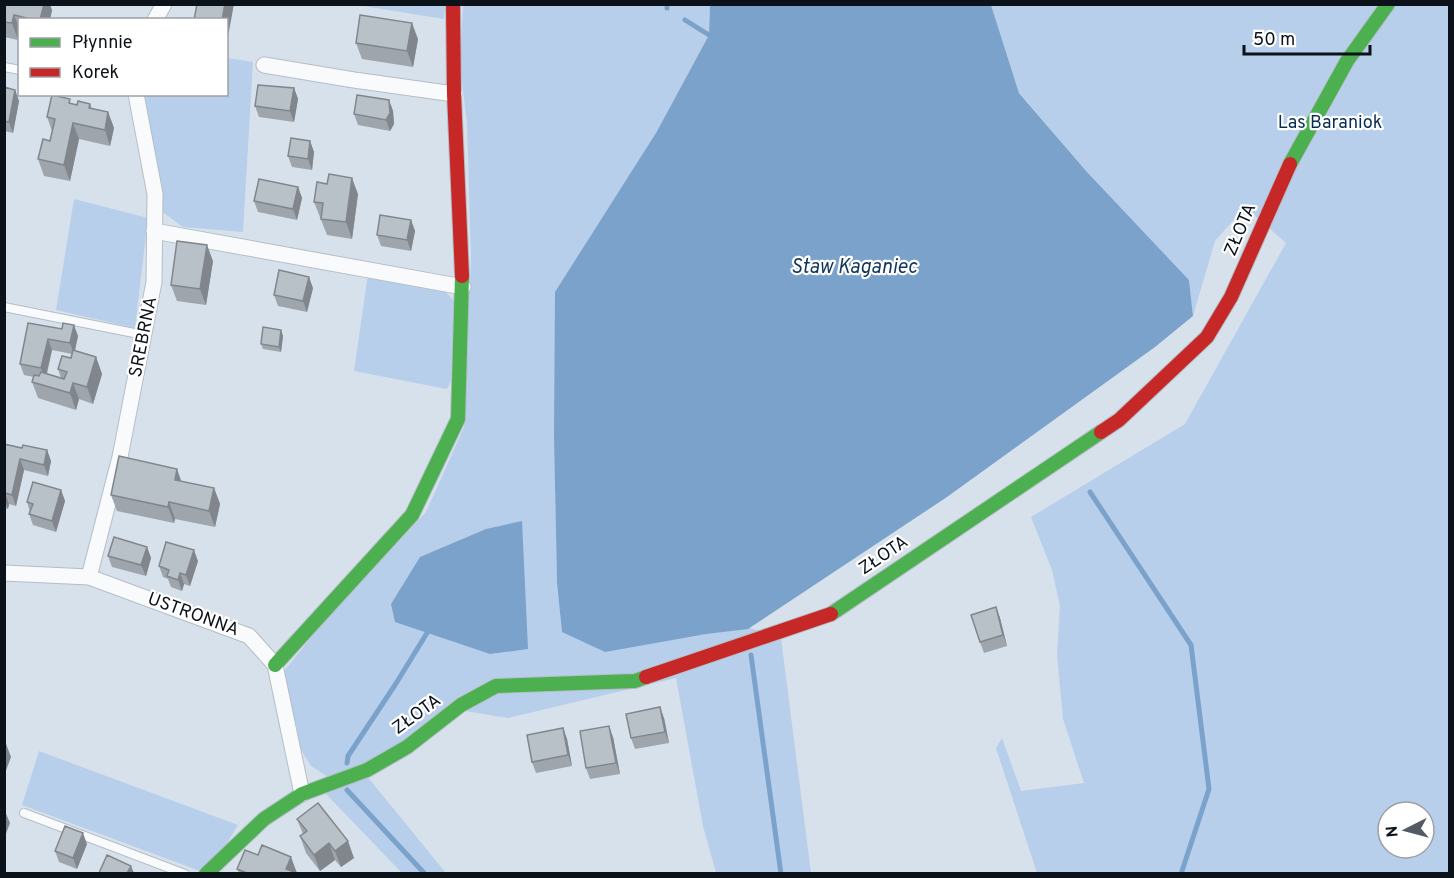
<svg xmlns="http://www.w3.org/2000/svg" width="1454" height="878" viewBox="0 0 1454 878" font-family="Overpass,sans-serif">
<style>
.green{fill:#b7cfeb;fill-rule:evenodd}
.water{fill:#7ba2cb}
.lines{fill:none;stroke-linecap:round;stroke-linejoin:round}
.stream{stroke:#7ba2cb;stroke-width:5}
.lane-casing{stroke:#b5bdc5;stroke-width:10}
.street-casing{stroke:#b5bdc5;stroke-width:17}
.fast-casing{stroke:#b5bdc5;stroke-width:16}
.jam-casing{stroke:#b5bdc5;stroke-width:16}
.lane{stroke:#f9fafc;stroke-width:8}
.street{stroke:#f9fafc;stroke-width:15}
.fast{stroke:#4caf50;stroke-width:14}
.jam{stroke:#c62828;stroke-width:14}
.wall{fill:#9ea5ac;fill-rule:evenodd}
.shaded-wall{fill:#81868c}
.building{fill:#b8c0c8;stroke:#81868c;stroke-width:1.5}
.labels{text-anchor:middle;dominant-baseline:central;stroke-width:4.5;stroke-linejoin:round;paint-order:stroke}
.park-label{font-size:18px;fill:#072e52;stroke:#fff}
.street-label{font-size:18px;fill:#0c1219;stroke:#fff}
.water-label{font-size:20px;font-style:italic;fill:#11365b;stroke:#fff}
</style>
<rect width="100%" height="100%" fill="#d7e1ec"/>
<path class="green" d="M357 5H445L444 19Z
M463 5H710L709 35 656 133 555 486 557 583 562 632 747 627 781 638 811 873H716L703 826 676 678 508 718 465 711 367 763 328 777 311 766 300 748 297 727 285 687V670L321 625 426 512 464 427 471 258 467 123 460 66Z
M991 5H1449V873H1037L996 748 1002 738 1021 791 1084 783 1063 719 1057 655 1060 606 1052 570 1031 517 1185 424 1286 243 1245 207 1215 241 1193 316 1189 280 1087 172 1019 92ZM1388 812H1424V848H1388Z
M227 58 253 62 243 232 183 227 161 211 145 95 226 94Z
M74 199 148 218 135 328 56 310Z
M368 274 442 288 455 302 451 381 447 389 354 371Z
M39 751 238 825 226 845 200 871 22 805Z
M366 775 446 873H402L326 794Z"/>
<path class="water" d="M991 5 1019 93 1087 172 1189 280 1193 316 1155 347 947 497 748 629 706 634 605 652 562 632 557 583 554 436 555 292 656 133 709 35 710 5Z
M522 521 528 649 490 654 395 622 391 604 420 557 486 529Z"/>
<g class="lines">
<path class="stream" d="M667 8V4
M685 20 709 35
M1090 492 1191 645 1209 789 1181 874
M751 655 781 874
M347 763 348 756 395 685 427 633
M347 790 425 874"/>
<defs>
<path id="lane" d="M4 67 20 70
M4 307 144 335
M24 813 185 874"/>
<path id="street" d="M155 20 164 4
M264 65 354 80 454 94
M154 231 463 287
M4 573 89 577 249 636 275 665 302 794
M89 577 120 457 154 282 155 194 136 94"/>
<path id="fast" d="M1290 164 1347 61 1388 4
M831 614 1101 432
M275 665 412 515 458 419 462 276
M206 874 264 819 302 794 367 770 407 747 461 705 496 686 635 681 646 677"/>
<path id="jam" d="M453 4 454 94 462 276
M1101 432 1119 420 1207 337 1231 297 1290 164
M646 677 831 614"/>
</defs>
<use href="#lane" class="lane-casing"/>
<use href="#street" class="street-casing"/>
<use href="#fast" class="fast-casing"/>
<use href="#jam" class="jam-casing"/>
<use href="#lane" class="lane"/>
<use href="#street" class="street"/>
<use href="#fast" class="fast"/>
<use href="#jam" class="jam"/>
</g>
<path class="wall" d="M4 4 52 10 50 20H20V34L18 40 4 37Z
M418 39 413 67 362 59 356 43Z
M4 87 15 90 19 101 13 133 4 131Z
M294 88 298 99 294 122 259 117 255 106Z
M389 100 393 111 394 124 390 131 358 125 354 114Z
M72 104 77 105 90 104 92 108 108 112 114 128 110 146 79 139 70 181 44 176 38 159 50 141 52 131 47 117Z
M310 141 314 152 312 170 292 167 288 156Z
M298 187 302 198 297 220 258 212 254 201Z
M358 194 352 239 327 235 314 202Z
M411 220 415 231 411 251 381 246 377 235Z
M213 261 206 305 177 301 171 285Z
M313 288 307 312 278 306 274 295Z
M28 323 78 336 75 351 96 357 102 374 93 404 79 399 76 410 38 398 32 382 34 377 24 375 20 364ZM52 350 72 354 71 358 58 369 61 378 47 374Z
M281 330 283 336 281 352 263 349 261 344Z
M4 444 22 448 47 450 51 461 48 476 24 470 16 506 9 504 8 509 4 508Z
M181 481 214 488 220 504 215 527 175 519 174 523 117 511 111 495Z
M61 490 65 501 56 532 33 525 29 514 30 512 27 502Z
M147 547 151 558 146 576 112 567 108 556Z
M198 561 190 586 184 584 182 591 171 587 168 579 163 577 159 566Z
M996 607 1000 618 1007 646 984 653 980 642Z
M664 718 669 743 635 749 631 738Z
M563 728 567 739 572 766 536 773 532 762Z
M613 737 620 774 590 779 586 768Z
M297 819 354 858 341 867 335 860 320 871 306 853 300 836 303 834Z
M87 844 77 869 59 862 55 851Z
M237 869 297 873H239Z"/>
<path class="shaded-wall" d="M44 4H50L52 10 50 20H40Z
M225 4H234L227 42 226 20H222Z
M14 15 20 30 18 40 12 23Z
M412 23 418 39 413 67 407 51Z
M294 88 298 99 294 122 290 111Z
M15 90 19 101 13 133 9 122Z
M389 100 393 111 394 124 390 131 386 120Z
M108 112 114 128 110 146 105 130Z
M73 123 79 139 70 181 64 165Z
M310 141 314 152 312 170 308 159Z
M352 178 358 194 352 239 346 222Z
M298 187 302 198 297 220 293 209Z
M411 220 415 231 411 251 407 240Z
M207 245 213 261 206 305 200 289Z
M309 277 313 288 307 312 303 301Z
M74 325 78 336 74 354 70 343Z
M281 330 283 336 281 352 279 347Z
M48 339 52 350 45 379 41 368Z
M96 357 102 374 93 404 87 387Z
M73 383 79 399 76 410 70 393Z
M47 450 51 461 48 476 44 465Z
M20 459 24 470 16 506 12 495Z
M177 469 183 486 175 480Z
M214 488 220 504 215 527 209 511Z
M61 490 65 501 56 532 52 521Z
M5 493 9 504 8 509 4 498Z
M169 502 175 519 174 523 168 507Z
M147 547 151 558 146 576 141 565Z
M194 550 198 561 190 586 186 575Z
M180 573 184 584 182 591 178 580Z
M996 607 1000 618 1007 646 1003 635Z
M660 707 664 718 669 743 665 732Z
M609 726 613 737 620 774 616 763Z
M563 728 567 739 572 766 568 755Z
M5 741 11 757 4 776V743Z
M4 809 10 823 4 839Z
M83 833 87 844 77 869 73 858Z
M348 841 354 858 341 867 335 851Z
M329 843 335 860 320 871 314 855Z
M291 857 297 873H288L286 869Z
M131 866 134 873H127Z"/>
<path class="building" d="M4 4H44L40 20H26L27 18 14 15 12 23 4 22Z
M197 4H225L222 20H194Z
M360 15 412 23 407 51 356 43Z
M258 85 294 88 290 111 255 106Z
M4 87 15 90 9 122 4 121Z
M52 95 70 99 69 103 77 105 78 101 90 104 89 108 108 112 105 130 73 123 64 165 38 159 43 139 50 141 55 119 47 117Z
M357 95 389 100 390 113 386 120 354 114Z
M291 138 310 141 308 159 288 156Z
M329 174 352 178 346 222 321 219 323 203 314 202 317 182 327 184Z
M259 179 298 187 293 209 254 201Z
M380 215 411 220 407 240 377 235Z
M177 241 207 245 200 289 171 285Z
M279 270 309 277 303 301 274 295Z
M28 323 62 329 63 323 74 325 70 343 48 339 41 368 20 364Z
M263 327 281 330 279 347 261 344Z
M73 350 96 357 87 387 73 383 70 393 32 382 34 375 39 376 41 372 64 379 67 372 58 369 62 356 71 358Z
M4 444 22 448 23 445 47 450 44 465 20 459 12 495 5 493 4 496Z
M119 456 177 469 175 480 214 488 209 511 169 502 168 507 111 495Z
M33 482 61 490 52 521 29 514 33 504 27 502Z
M114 537 147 547 141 565 108 556Z
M166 542 194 550 186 575 180 573 178 580 167 576 169 570 159 566Z
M996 607 1003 635 980 642 971 615Z
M660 707 665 732 631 738 626 714Z
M609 726 616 763 586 768 580 731Z
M563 728 568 755 532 762 527 735Z
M318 803 348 841 335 851 329 843 314 855 300 836 307 831 297 819Z
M65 826 83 833 73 858 55 851Z
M262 845 291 857 286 869 294 872V873H247L237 869 245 850 258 855Z
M107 855 131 866 127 873H99Z"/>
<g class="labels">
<g class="park-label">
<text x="1330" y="123">Las Baraniok</text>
</g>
<g class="street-label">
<text transform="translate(1241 230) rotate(-67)">ZŁOTA</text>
<text transform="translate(144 337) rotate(-79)">SREBRNA</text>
<text transform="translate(884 556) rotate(-34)">ZŁOTA</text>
<text transform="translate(193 615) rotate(20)">USTRONNA</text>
<text transform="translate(417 715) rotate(-36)">ZŁOTA</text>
</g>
<g class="water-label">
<text x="854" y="268">Staw Kaganiec</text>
</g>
</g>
<rect width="1454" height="878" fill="none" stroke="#0c1219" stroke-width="12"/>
<rect x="18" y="18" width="210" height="78" fill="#ffffff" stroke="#9ea0a3" stroke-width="1.5"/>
<rect x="30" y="38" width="30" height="9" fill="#4caf50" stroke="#9ea0a3" stroke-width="1.5"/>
<text x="72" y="48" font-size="18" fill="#0c1219">Płynnie</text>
<rect x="30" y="68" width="30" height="9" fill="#c62828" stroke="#9ea0a3" stroke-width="1.5"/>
<text x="72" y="78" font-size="18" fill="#0c1219">Korek</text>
<g transform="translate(1406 830) rotate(264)"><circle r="28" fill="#ffffff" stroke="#9ea0a3" stroke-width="1.5"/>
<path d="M0-4.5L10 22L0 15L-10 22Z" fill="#535a63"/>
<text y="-9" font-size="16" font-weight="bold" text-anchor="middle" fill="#0c1219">N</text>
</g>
<path d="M1244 45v9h126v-9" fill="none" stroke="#0c1219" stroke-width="3"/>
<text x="1253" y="45" font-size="18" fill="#0c1219" stroke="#ffffff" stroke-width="4.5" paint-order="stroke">50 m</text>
</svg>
